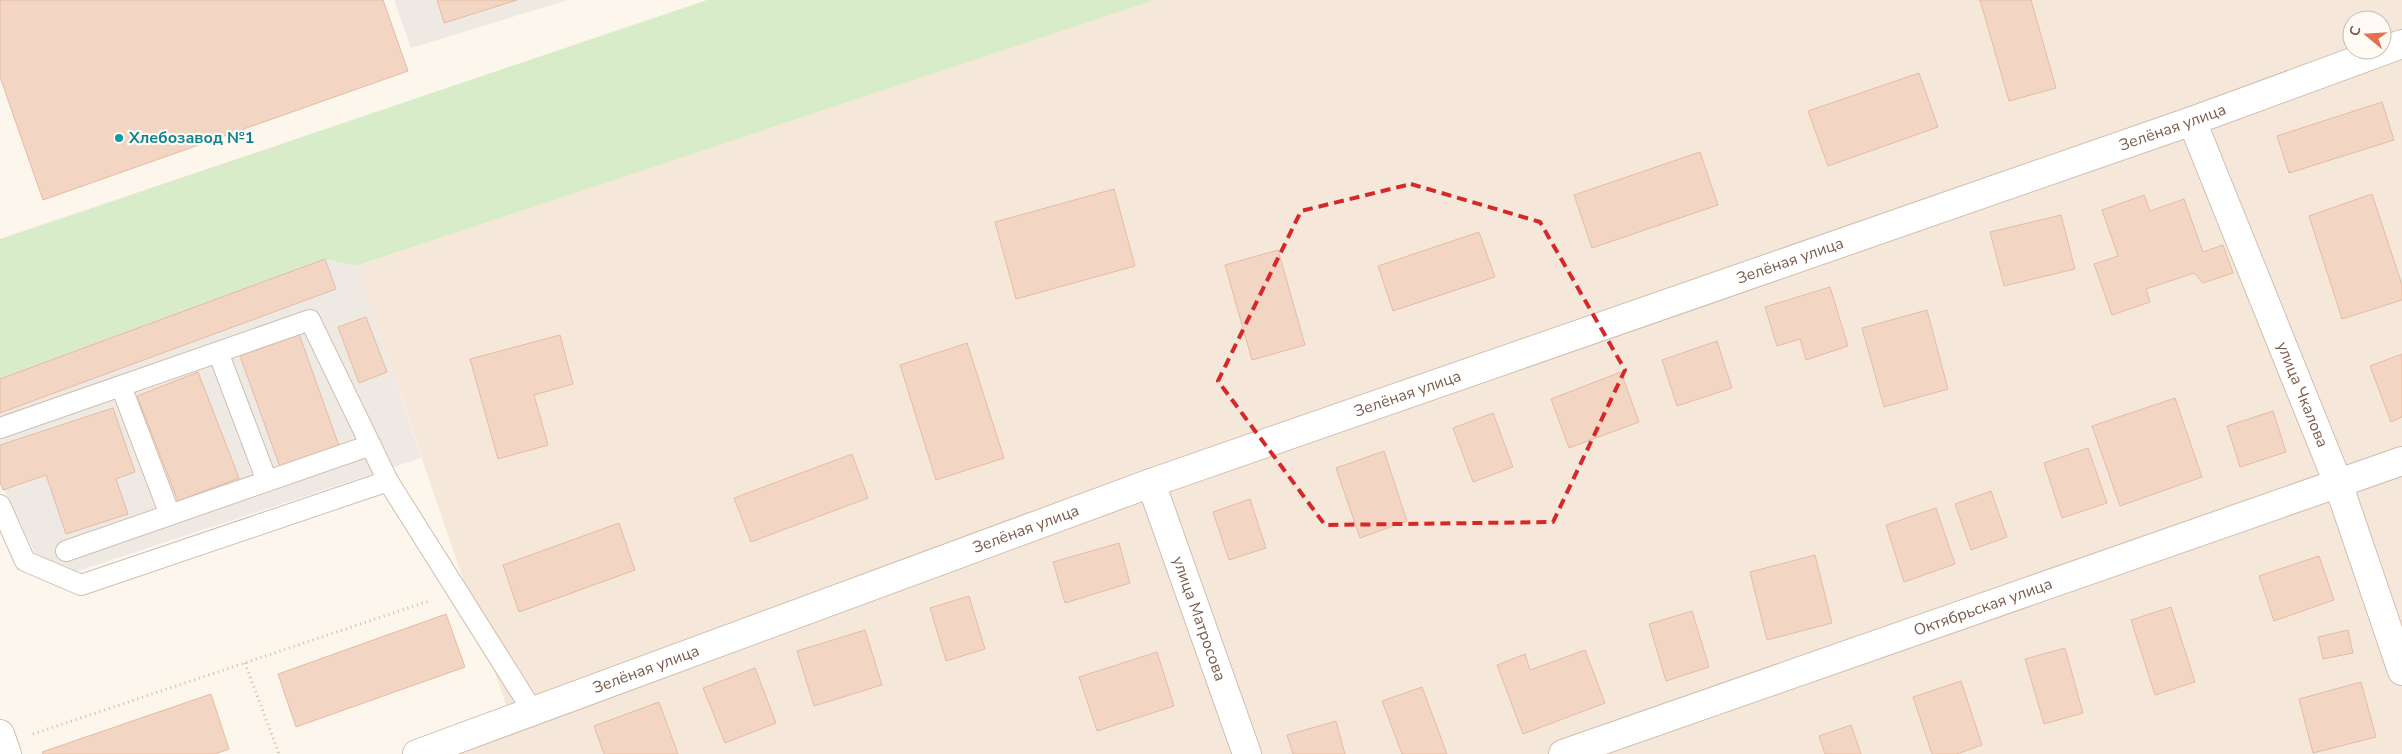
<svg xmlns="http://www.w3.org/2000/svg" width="2402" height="754" viewBox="0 0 2402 754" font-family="'Nunito Sans',sans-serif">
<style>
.residential{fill:#f5e8da;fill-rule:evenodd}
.industrial{fill:#efe9e4}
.green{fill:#d8ecc9}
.building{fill:#f3d5c3;stroke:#e6bba3}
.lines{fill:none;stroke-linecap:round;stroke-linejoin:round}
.lane-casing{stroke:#d1beb0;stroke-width:22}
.street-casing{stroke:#d1beb0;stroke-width:30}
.path{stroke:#d9b8a5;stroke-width:3;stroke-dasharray:1 4;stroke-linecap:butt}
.lane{stroke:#fff;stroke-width:20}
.street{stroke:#fff;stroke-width:28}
.marked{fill:none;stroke:#d62828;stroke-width:4;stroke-dasharray:10 6;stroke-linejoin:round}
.culture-dot{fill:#0f9aa8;stroke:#fffaf3;stroke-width:2}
.labels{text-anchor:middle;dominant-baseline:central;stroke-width:4.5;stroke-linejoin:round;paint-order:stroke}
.street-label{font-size:16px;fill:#7a5c4d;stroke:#fffaf3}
.culture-label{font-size:16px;font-weight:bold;fill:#0d838f;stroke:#fffaf3;text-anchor:start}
</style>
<rect width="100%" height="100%" fill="#fdf6ec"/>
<path class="residential" d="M1155 0H2402V754H455L515 731 356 266ZM2352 20H2382V50H2352Z"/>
<path class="industrial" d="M394 0H568L411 48Z
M325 259 356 266 421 458 72 573 39 561 0 482V379Z"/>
<path class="green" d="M707 0H1155L356 266 325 259 0 379V239Z"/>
<path class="building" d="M0 0H383L408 71 43 200 0 77Z
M437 0H517L444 23Z
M1980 0H2031L2056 88 2009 101Z
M1919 73 1938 127 1828 166 1808 111Z
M2382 102 2394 140 2289 173 2277 136Z
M1700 152 1718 205 1592 248 1574 195Z
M1114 189 1135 266 1016 299 995 222Z
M2372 194 2402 285V300L2342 319 2309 216Z
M2144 195 2150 211 2184 199 2203 252 2223 245 2233 273 2203 283 2194 273 2146 289 2150 302 2112 315 2094 264 2118 256 2102 210Z
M2061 215 2075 269 2004 286 1990 232Z
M1479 232 1495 277 1393 311 1378 266Z
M1278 250 1305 345 1252 360 1225 265Z
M325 259 336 289 0 413V379Z
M1830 287 1848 346 1806 360 1800 339 1777 346 1765 307Z
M1927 310 1948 389 1884 407 1862 328Z
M366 317 387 372 359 383 338 327Z
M299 334 339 446 280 467 240 356Z
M560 335 573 384 534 395 548 445 498 459 470 359Z
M1717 341 1732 388 1677 406 1662 360Z
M967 343 1004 458 936 480 900 365Z
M2402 354V417L2391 422 2370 366Z
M198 372 239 478 178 501 137 396Z
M1621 372 1639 422 1569 448 1551 399Z
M2175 398 2202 477 2120 506 2092 426Z
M113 408 135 472 116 479 128 514 66 534 46 475 3 490 0 482V445Z
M2273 411 2286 452 2240 467 2227 426Z
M1493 413 1513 467 1473 482 1453 428Z
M2088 448 2107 503 2062 518 2044 463Z
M1384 451 1407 521 1360 538 1336 468Z
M852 454 868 498 751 542 734 498Z
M1991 491 2007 537 1971 550 1955 504Z
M1250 499 1266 548 1229 560 1213 512Z
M1936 508 1955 564 1904 582 1886 525Z
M619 523 635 570 519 612 503 565Z
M1119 543 1130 583 1065 603 1053 562Z
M1815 555 1832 623 1767 640 1750 572Z
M2319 556 2334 600 2274 621 2259 576Z
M969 596 985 649 946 661 930 608Z
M2171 607 2195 682 2155 695 2131 620Z
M1692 611 1709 667 1666 681 1649 624Z
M446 614 465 667 296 727 278 674Z
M865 630 882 685 814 706 797 651Z
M2348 630 2353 653 2323 659 2318 637Z
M2065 648 2083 713 2044 724 2025 659Z
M1585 650 1605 703 1523 734 1497 665 1525 654 1530 670Z
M1157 652 1174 706 1097 731 1079 677Z
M755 668 776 723 725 743 703 688Z
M1961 681 1982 745 1957 754H1932L1913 697Z
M2361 682 2376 737 2313 753 2299 699Z
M1422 687 1447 754H1402L1382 701Z
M211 694 229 749 215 754H43L42 752Z
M659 702 678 754H604L594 726Z
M1336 721 1345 754H1293L1287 735Z
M1851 725 1861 754H1825L1819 736Z"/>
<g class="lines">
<defs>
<path id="lane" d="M218 352 267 481
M121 386 170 515
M0 428 310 320 388 481
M0 505 25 561 81 585 388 481 532 710
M66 551 371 445"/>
<g id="street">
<path id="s1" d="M2192 121 2338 483 2402 671"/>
<path id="s2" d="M1151 483 1247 754"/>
<path d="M0 734 7 754"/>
<path id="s3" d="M417 754 1151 483 2192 121 2402 44"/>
<path id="s4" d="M1563 754 2402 461"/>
</g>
</defs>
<use href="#lane" class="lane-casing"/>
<use href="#street" class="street-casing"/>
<path class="path" d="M245 663 279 754
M33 734 429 601"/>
<use href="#lane" class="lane"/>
<use href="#street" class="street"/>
</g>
<path class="marked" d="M1411 184 1540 222 1625 370 1553 522 1325 525 1218 381 1301 211Z"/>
<circle class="culture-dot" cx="119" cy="138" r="5"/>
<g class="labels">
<g class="street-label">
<text stroke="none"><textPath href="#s3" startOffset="1864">Зелёная улица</textPath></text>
<text stroke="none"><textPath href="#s3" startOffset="1459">Зелёная улица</textPath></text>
<text stroke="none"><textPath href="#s3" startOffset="1054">Зелёная улица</textPath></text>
<text stroke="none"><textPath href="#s1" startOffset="295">улица Чкалова</textPath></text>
<text stroke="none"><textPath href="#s3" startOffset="649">Зелёная улица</textPath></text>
<text stroke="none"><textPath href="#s4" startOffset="445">Октябрьская улица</textPath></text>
<text stroke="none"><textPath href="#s2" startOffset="144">улица Матросова</textPath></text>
<text stroke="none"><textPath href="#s3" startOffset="244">Зелёная улица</textPath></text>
</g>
<g class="culture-label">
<text x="129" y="138">Хлебозавод №1</text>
</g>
</g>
<g transform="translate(2367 35) rotate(288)"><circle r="24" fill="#fffaf3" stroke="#cabbb1"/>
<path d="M0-4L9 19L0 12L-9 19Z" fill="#e76f51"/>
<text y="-8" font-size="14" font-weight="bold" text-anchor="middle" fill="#7a5c4d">С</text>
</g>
</svg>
